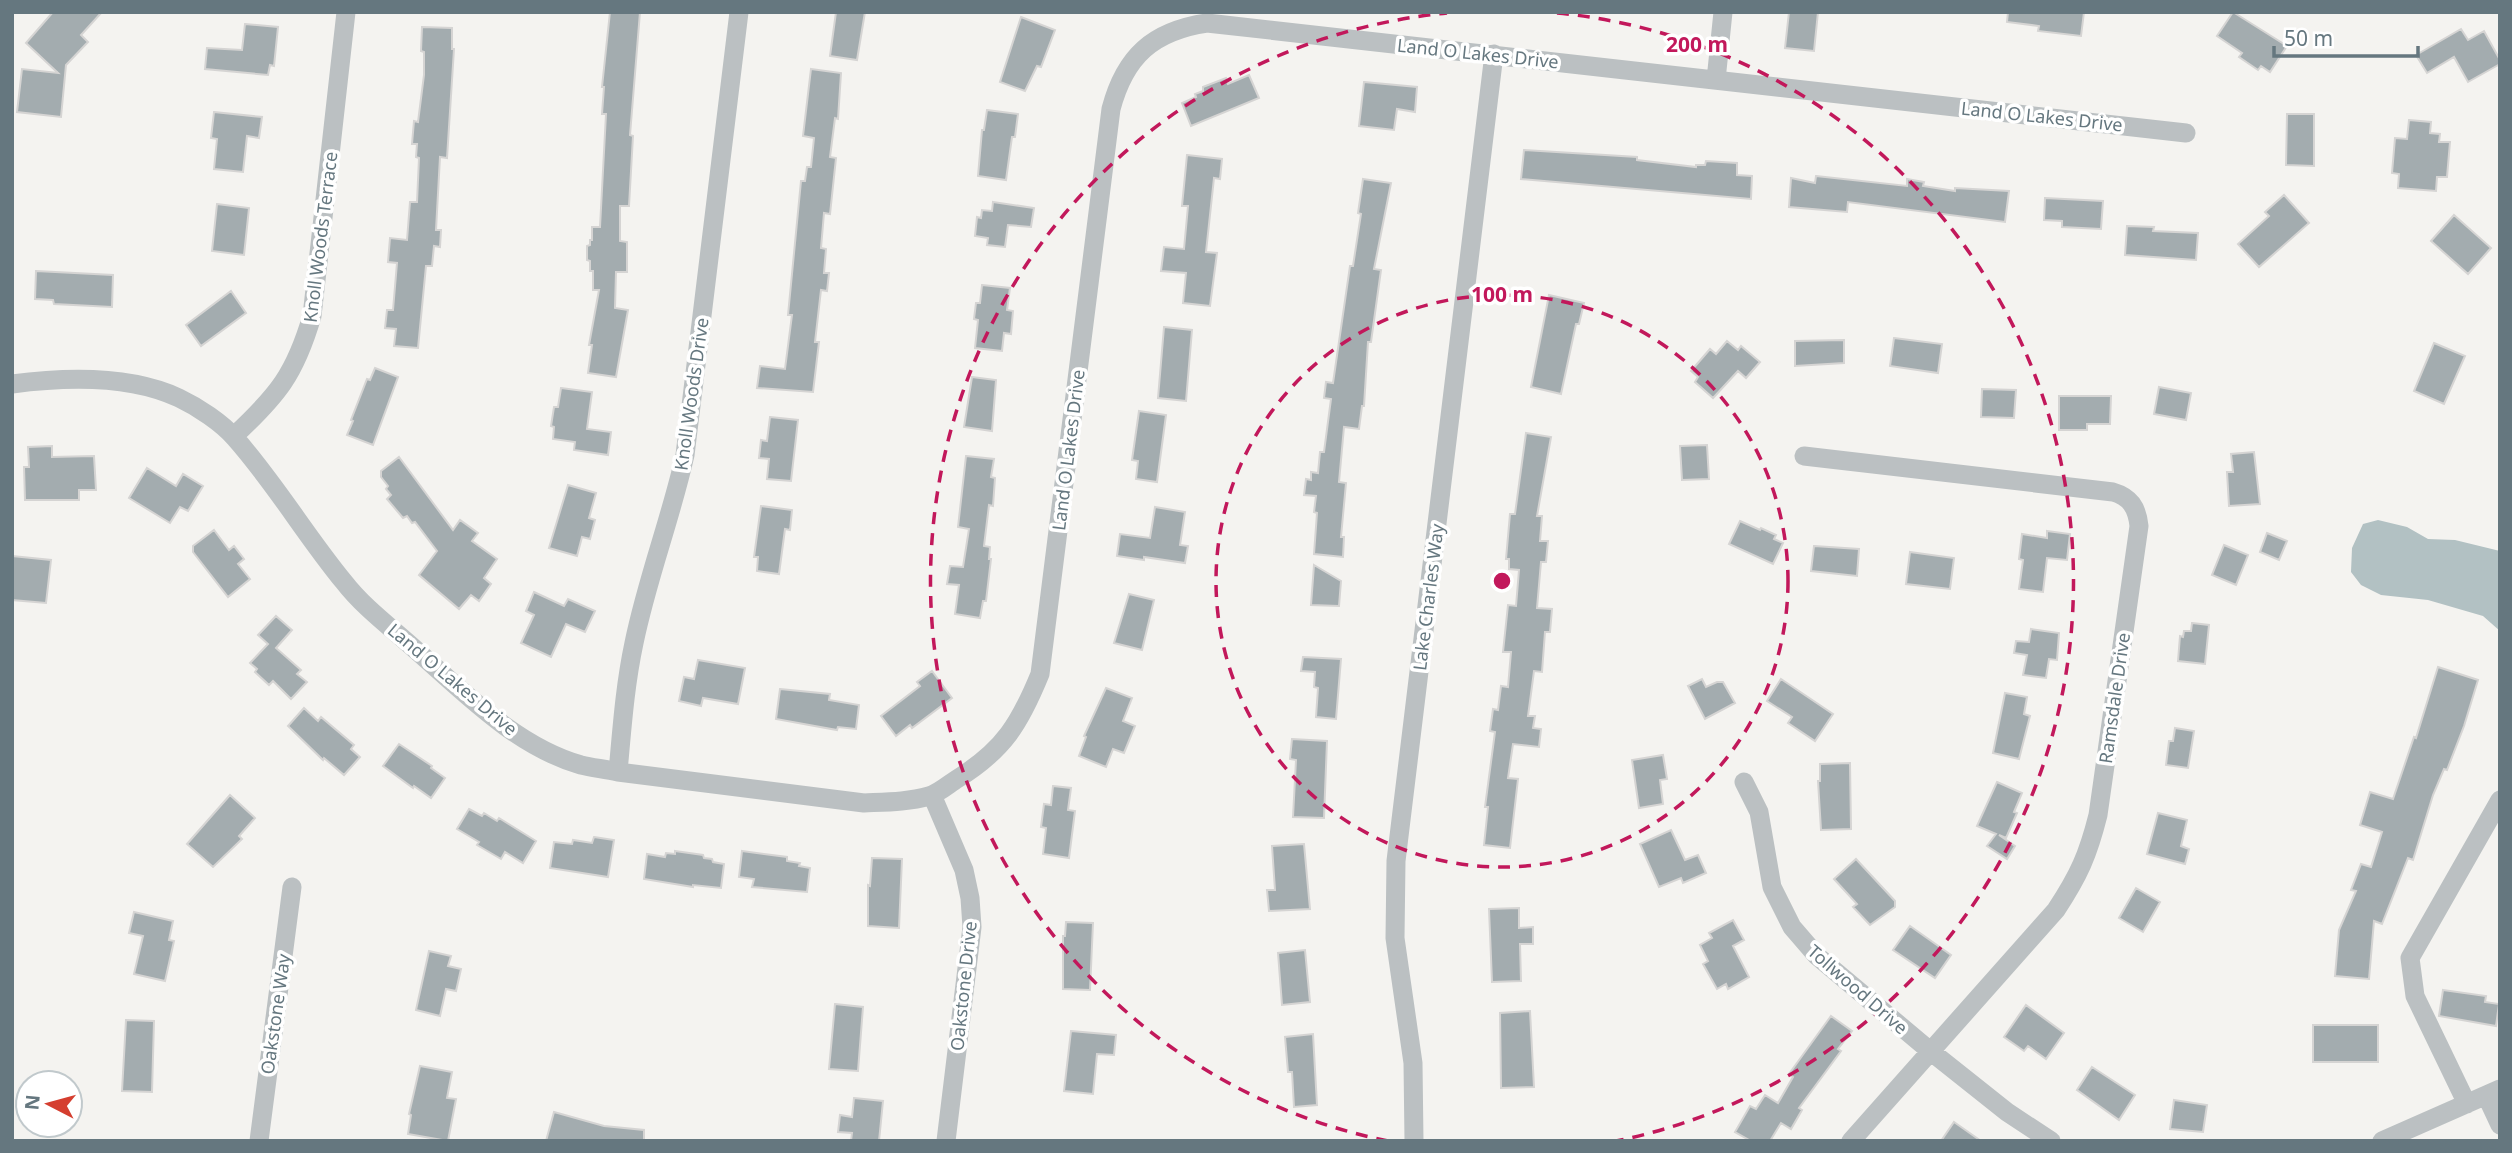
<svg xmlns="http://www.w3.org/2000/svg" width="2512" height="1153" viewBox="0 0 2512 1153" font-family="'Noto Sans',sans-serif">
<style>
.water{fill:#b2c1c3}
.building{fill:#a3acaf;stroke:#d5d4d3;stroke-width:2}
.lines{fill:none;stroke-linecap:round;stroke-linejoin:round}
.minor{stroke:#bbc0c2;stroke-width:19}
.ring{fill:none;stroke:#c2185b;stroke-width:3.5;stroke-dasharray:12 9}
.labels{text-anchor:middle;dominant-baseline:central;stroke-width:7;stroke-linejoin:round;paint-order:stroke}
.street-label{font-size:18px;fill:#65777f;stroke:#fff}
.centre{fill:#c2185b;stroke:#fff;stroke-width:3.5}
.ring-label{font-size:21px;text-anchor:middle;font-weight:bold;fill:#c2185b;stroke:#fff;stroke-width:7;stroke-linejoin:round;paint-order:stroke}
</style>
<rect width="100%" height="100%" fill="#f4f3f0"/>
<path class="water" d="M2378 520 2407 527 2428 539 2455 540 2500 551V631L2483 616 2428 600 2381 595 2361 585 2351 572 2352 548 2363 524Z"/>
<path class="building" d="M53 12H102L81 35 88 42 66 65 61 117 17 112 22 69 58 73 26 43Z
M610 12H640L630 135 633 136 629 206H620V241L627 242V272H616L615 308 628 310 616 377 588 373 592 345H589L599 290H593V271H590V261L587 260V246L590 245V240H592V227H600L606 114H602L604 87H602Z
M836 12H865L857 60 830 56Z
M1789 12H1818L1814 51 1785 48Z
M2008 12H2084L2081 36 2038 31 2039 26 2007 22Z
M2233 12 2287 46 2270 72 2261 66 2258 70 2239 57 2242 53 2217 36Z
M1021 17 1055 30 1041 67 1037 66 1025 91 1000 82Z
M245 24 278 27 274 66 270 65 268 75 205 69 207 48 242 50Z
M422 27 452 28V49H454L447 158 440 157 436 230H441L440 247 434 246 432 266H426L418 348 394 346 396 329 385 328 387 310H393L397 263 388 262 390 238 407 240 410 202H417L419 158 416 157 417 144H412L414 121 418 122 424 75V52L421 51Z
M2461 29 2468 40 2484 31 2500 60V64L2468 82 2454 57 2427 73 2416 55Z
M811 69 841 73 838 119 835 118 830 157 836 158 830 214 824 213 821 248 826 249 824 273H829L827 291 821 290 815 342H819L813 392 757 388 760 366 785 369 792 315H788L801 181H805L807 167H811L814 138 803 136Z
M1249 75 1259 98 1191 126 1182 103 1196 97 1195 94 1203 91V87L1226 78 1228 84Z
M1364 82 1417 87 1415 112 1397 109 1394 130 1359 126Z
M987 110 1018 114 1015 137H1012L1006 180 978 176 982 130H984Z
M214 112 262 117 259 138 247 136 243 172 214 169 217 139 211 138Z
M2287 114H2314V166L2286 165Z
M2409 120 2431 122 2430 133 2440 134 2439 142H2450L2447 177H2437L2436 191 2398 188 2399 174 2392 173 2395 138 2407 139Z
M1524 150 1637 157V160L1696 167V165H1705L1706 161 1737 163V175L1752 176 1751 199 1521 179Z
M1187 155 1222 159 1220 179 1214 178 1206 252 1217 253 1210 306 1183 303 1186 273 1161 271 1164 247 1184 249 1188 206H1182Z
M1816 176 1907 186V179L1924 182 1923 186 1955 191V188L2009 191 2005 222 1848 202 1847 212 1789 207 1791 178 1815 183Z
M1363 179 1391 183 1374 269 1381 270 1371 342H1368L1364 406H1362L1359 429 1344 427 1339 482 1346 483 1341 537H1344L1343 557 1314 554 1317 513 1314 512 1316 496 1304 495 1306 479 1311 480V472L1318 473 1320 452H1324L1331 399 1324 398 1326 382 1333 383 1350 266H1353L1361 214 1358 213Z
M2284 195 2309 223 2259 267 2238 244 2269 216 2265 212Z
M2045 198 2103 201 2101 229 2062 227V221L2044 220Z
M993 202 1034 208 1031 227 1008 225 1005 247 987 245 988 238 975 236 977 217 981 218 982 210 992 211Z
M217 204 249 208 244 255 212 251Z
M2454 215 2491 248 2468 274 2431 241Z
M2127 226 2154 227 2153 231 2198 233 2196 260 2125 255Z
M36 271 113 275 112 307 54 304 53 300 35 299Z
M982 285 1010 288 1007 310 1013 311 1011 334 1004 333 1002 351 975 348 978 320 974 319 976 303H980Z
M231 291 246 313 201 346 186 325Z
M1549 295 1584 303 1579 324H1576L1561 394 1531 387Z
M1164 327 1192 330 1186 401 1158 398Z
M1894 338 1942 344 1938 373 1890 366Z
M1844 340V363L1795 366V341Z
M1727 341 1738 350 1741 346 1760 362 1746 378 1738 371 1713 398 1695 382 1698 377 1691 371 1710 349 1716 354Z
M2434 343 2465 356 2444 404 2414 391Z
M375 368 398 377 373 445 347 435 353 421 351 420 367 379 370 380Z
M972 377 996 380 992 431 964 427Z
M2159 387 2191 393 2186 420 2154 414Z
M561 388 592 392 587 429 611 432 608 455 574 450 575 442 553 439 554 427 551 426 554 407H558Z
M1982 389 2016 390 2014 418 1981 417Z
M2059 396H2111L2110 424H2087V430H2059Z
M1139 411 1166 415 1157 482 1136 479 1138 461 1132 460Z
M770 417 798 420 791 481 767 479 769 459 759 458 761 440 767 441Z
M1526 433 1551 437 1537 516H1542L1540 541H1548L1546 562H1541L1537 608 1552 609 1550 632H1545L1542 672 1534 671 1528 716H1535L1533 728 1541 729 1539 747 1513 744 1508 778 1518 779 1510 848 1484 845 1488 807H1485L1495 732 1490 731 1493 709 1498 710 1501 686 1508 687 1511 652H1503L1508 605 1516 606 1519 570 1509 569V559H1506L1510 514H1515Z
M1707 445 1709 479 1682 480 1680 446Z
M52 446V457L94 456 96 490H79V500H25L24 467H29L28 447Z
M2254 452 2260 504 2229 506 2227 472H2233L2231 454Z
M966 456 994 459 991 477 995 478 993 506 989 505 984 546 990 547 989 559H991L986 601H983L980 618 955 614 959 585 947 584 950 566 963 567 969 529 958 527Z
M399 457 453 530 460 520 478 533 472 541 497 559 484 578 491 584 479 601 471 595 459 609 419 575 437 551 415 522 412 523 407 516 403 518 387 499 391 495 386 489 388 486 381 477V471Z
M147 468 176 486 183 474 203 486 188 511 180 507 170 523 129 498Z
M568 485 596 493 589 518 595 520 590 539 582 537 577 556 549 548Z
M761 506 792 510 790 530 785 529 779 574 757 571 758 557H754Z
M1155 507 1185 512 1180 545 1188 546 1185 563 1144 557V560L1117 556 1120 534 1150 538Z
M1740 521 1760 530 1761 528 1776 535 1774 539 1783 543 1773 564 1729 544Z
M214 530 229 550 234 546 244 559 238 564 250 579 228 597 193 552V546Z
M2047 531 2070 534 2067 560 2047 558 2043 592 2019 589 2023 560 2019 559 2022 534 2047 538Z
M2267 533 2287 541 2279 560 2260 552Z
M2224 545 2248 555 2236 585 2212 575Z
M1814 546 1859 549 1857 576 1811 571Z
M1910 552 1954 558 1950 589 1906 584Z
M12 556 51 560 46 603 12 600Z
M1314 565 1341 581 1339 606 1311 605Z
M534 592 564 606 568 599 595 611 585 632 566 624 551 657 521 643 534 615 526 611Z
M1129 594 1154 600 1142 650 1114 643Z
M276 616 292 630 276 648 301 670 297 674 307 682 291 699 273 681 269 685 255 672 257 669 250 663 268 644 258 635Z
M2192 623 2209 625 2205 664 2178 661 2180 636 2183 637 2184 631H2191Z
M2031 629 2059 633 2057 660 2049 659 2046 678 2023 675 2027 655 2014 653 2016 641 2029 642Z
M1303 657 1341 659 1336 719 1316 717 1318 688 1314 687 1315 672 1301 671Z
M698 660 745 668 738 704 703 698 701 706 679 701 684 677 694 679Z
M2438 667 2478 680 2464 726 2447 770 2444 769 2433 795 2413 860 2408 858 2382 924 2374 921 2369 979 2335 976 2339 930 2356 891 2351 890 2361 864 2371 867 2382 832 2360 825 2370 792 2393 799 2414 737 2416 738Z
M932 671 952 698 912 728 910 725 896 736 881 716 920 686 917 682Z
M1702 679 1706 687 1717 682H1723L1735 703 1705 719 1688 686Z
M1781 679 1833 714 1815 741 1788 723 1792 717 1767 701Z
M1106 688 1132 698 1123 721 1135 726 1124 753 1113 749 1106 767 1079 756 1086 737 1084 736Z
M780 689 830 694 829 700 859 705 856 729 838 727 837 730 776 719Z
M2005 693 2027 697 2024 714 2030 716 2019 759 1993 753Z
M304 708 318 721 321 717 354 745 351 749 360 757 344 775 324 758 323 760 288 726Z
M2175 728 2194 731 2188 768 2166 765 2169 741H2173Z
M1292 739 1327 741 1324 818 1293 817 1296 760 1290 759Z
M399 744 432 766 431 768 445 778 431 798 414 786 413 788 383 766Z
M1663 755 1667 779 1660 780 1663 804 1639 808 1632 760Z
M1850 763 1851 829 1821 830 1818 781H1820V764Z
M1997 782 2022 793 2014 812 2017 813 2006 838 1999 835 2015 846 2007 859 1987 846 1996 834 1977 826Z
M1053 786 1071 788 1068 810 1075 811 1069 858 1043 854 1046 828 1041 827 1044 804 1051 805Z
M230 795 255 818 239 836 242 839 213 867 187 844Z
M469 809 482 816 484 813 497 821 499 818 536 841 523 863 505 852 501 859 477 845 479 842 457 829Z
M2158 813 2187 820 2181 846 2189 849 2185 864 2147 854Z
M1671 830 1685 860 1698 855 1706 873 1683 883 1681 878 1659 887 1640 844Z
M594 837 614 840 608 877 550 868 554 842 572 844 573 840 592 843Z
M1304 844 1310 909 1269 911 1267 890H1275L1272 846Z
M675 851 703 855 704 858 712 859 713 862 724 864 721 888 693 885V887L644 879 647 854 665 857 666 853 675 854Z
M742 851 787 857V861L800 863 799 866 810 868 807 892 752 887 754 879 739 877Z
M872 858 902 859 899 928 868 926V885L870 886Z
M1856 859 1895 901V907L1870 925 1853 907 1857 904 1834 879Z
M2136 888 2160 902 2143 932 2119 918Z
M1519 908V928L1533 927V944H1520L1521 981 1492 982 1489 909Z
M134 912 173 921 169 940 174 941 165 981 134 974 143 936 129 933Z
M1733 920 1744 940 1733 946 1749 977 1728 989 1726 984 1717 989 1703 964 1708 961 1700 945 1712 938 1709 933Z
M1066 922 1093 923 1090 990 1063 989V936H1065Z
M1910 926 1951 955 1935 978 1893 950Z
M1305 950 1310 1002 1282 1005 1278 953Z
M429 951 451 956 448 966 461 969 456 991 446 989 440 1016 416 1010Z
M2443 990 2486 996 2485 1002 2499 1004 2496 1026 2439 1016Z
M835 1004 863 1007 858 1071 829 1069Z
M2026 1005 2064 1033 2046 1059 2028 1046 2024 1051 2004 1037Z
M1530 1011 1534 1087 1501 1088 1500 1013Z
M1831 1016 1852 1031 1838 1049 1841 1051 1799 1108 1802 1110 1791 1129 1781 1123 1770 1141H1751L1735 1132 1750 1106 1756 1109 1765 1095 1778 1103 1793 1077 1789 1074Z
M126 1020 154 1021 152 1092 122 1091Z
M2313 1025H2378V1062H2313Z
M1071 1031 1116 1035 1114 1055 1097 1054 1093 1094 1064 1091Z
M1313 1034 1317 1105 1294 1107 1292 1072H1288L1285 1037Z
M420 1066 452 1072 447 1098 456 1099 448 1141 408 1134 411 1115 409 1114Z
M2092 1067 2135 1095 2119 1120 2077 1090Z
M854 1098 883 1101 879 1141H851L852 1133 838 1132 840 1115 852 1117Z
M2174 1100 2207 1105 2203 1132 2170 1129Z
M554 1112 604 1126 644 1130V1141H546Z
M1954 1122 1981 1141H1941Z"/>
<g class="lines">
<path class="minor" d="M1716 80 1723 12
M12 384C65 377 130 375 179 398 198 407 222 423 235 438 275 483 306 536 344 582 364 608 393 629 417 651 466 694 517 747 581 765 593 768 606 769 618 772L864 803C886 802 908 802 929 796 939 793 949 784 957 779 1004 750 1020 723 1040 674L1111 109C1125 56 1153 31 1207 23L2186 133
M234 436C278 395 295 374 312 316L346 12
M1804 456 2113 492C2130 497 2137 507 2139 526L2098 815C2088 855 2079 875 2056 910L1851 1141
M618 772C622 728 625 685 634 643 647 579 671 518 685 455L739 12
M1744 782 1759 812 1772 887 1792 927 1817 956 1929 1050 2007 1112 2051 1141
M932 795 964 870 970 898 972 927 946 1141
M2486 1095 2500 1125
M2467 1104 2415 996 2410 958 2500 800
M259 1141 292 887
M1414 1141 1413 1063 1395 938 1396 861 1494 54
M2382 1141 2500 1089"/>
</g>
<g class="ring">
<circle cx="1502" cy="581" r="286"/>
<path d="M1388 1141A571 571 0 0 1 1447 13M1557 13A571 571 0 0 1 1616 1141"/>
</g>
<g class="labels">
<g class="street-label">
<text transform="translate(1478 53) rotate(6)">Land O Lakes Drive</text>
<text transform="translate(2042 116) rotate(6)">Land O Lakes Drive</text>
<text transform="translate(320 237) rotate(-83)">Knoll Woods Terrace</text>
<text transform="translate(691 394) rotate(-82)">Knoll Woods Drive</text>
<text transform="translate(1068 450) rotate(-83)">Land O Lakes Drive</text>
<text transform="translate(1428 597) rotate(-83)">Lake Charles Way</text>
<text transform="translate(453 679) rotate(40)">Land O Lakes Drive</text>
<text transform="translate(2114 698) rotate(-82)">Ramsdale Drive</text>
<text transform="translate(963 986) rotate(-84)">Oakstone Drive</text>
<text transform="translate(1858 989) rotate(41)">Tollwood Drive</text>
<text transform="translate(275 1014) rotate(-82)">Oakstone Way</text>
</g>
</g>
<circle cx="1502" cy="581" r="10" class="centre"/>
<g class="ring-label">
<text x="1697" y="52">200 m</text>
<text x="1502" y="302">100 m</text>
</g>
<rect width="2512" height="1153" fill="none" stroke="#65777f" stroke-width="28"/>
<g transform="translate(49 1104) rotate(276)"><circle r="33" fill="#ffffff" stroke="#c1c9cc" stroke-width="2"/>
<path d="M0-5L12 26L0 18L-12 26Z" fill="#d53e2f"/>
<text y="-10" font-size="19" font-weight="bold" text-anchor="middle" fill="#65777f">N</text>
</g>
<path d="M2274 46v10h144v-10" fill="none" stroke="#65777f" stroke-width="3.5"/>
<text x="2284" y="46" font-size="21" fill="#65777f" stroke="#ffffff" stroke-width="5" paint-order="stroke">50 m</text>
</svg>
